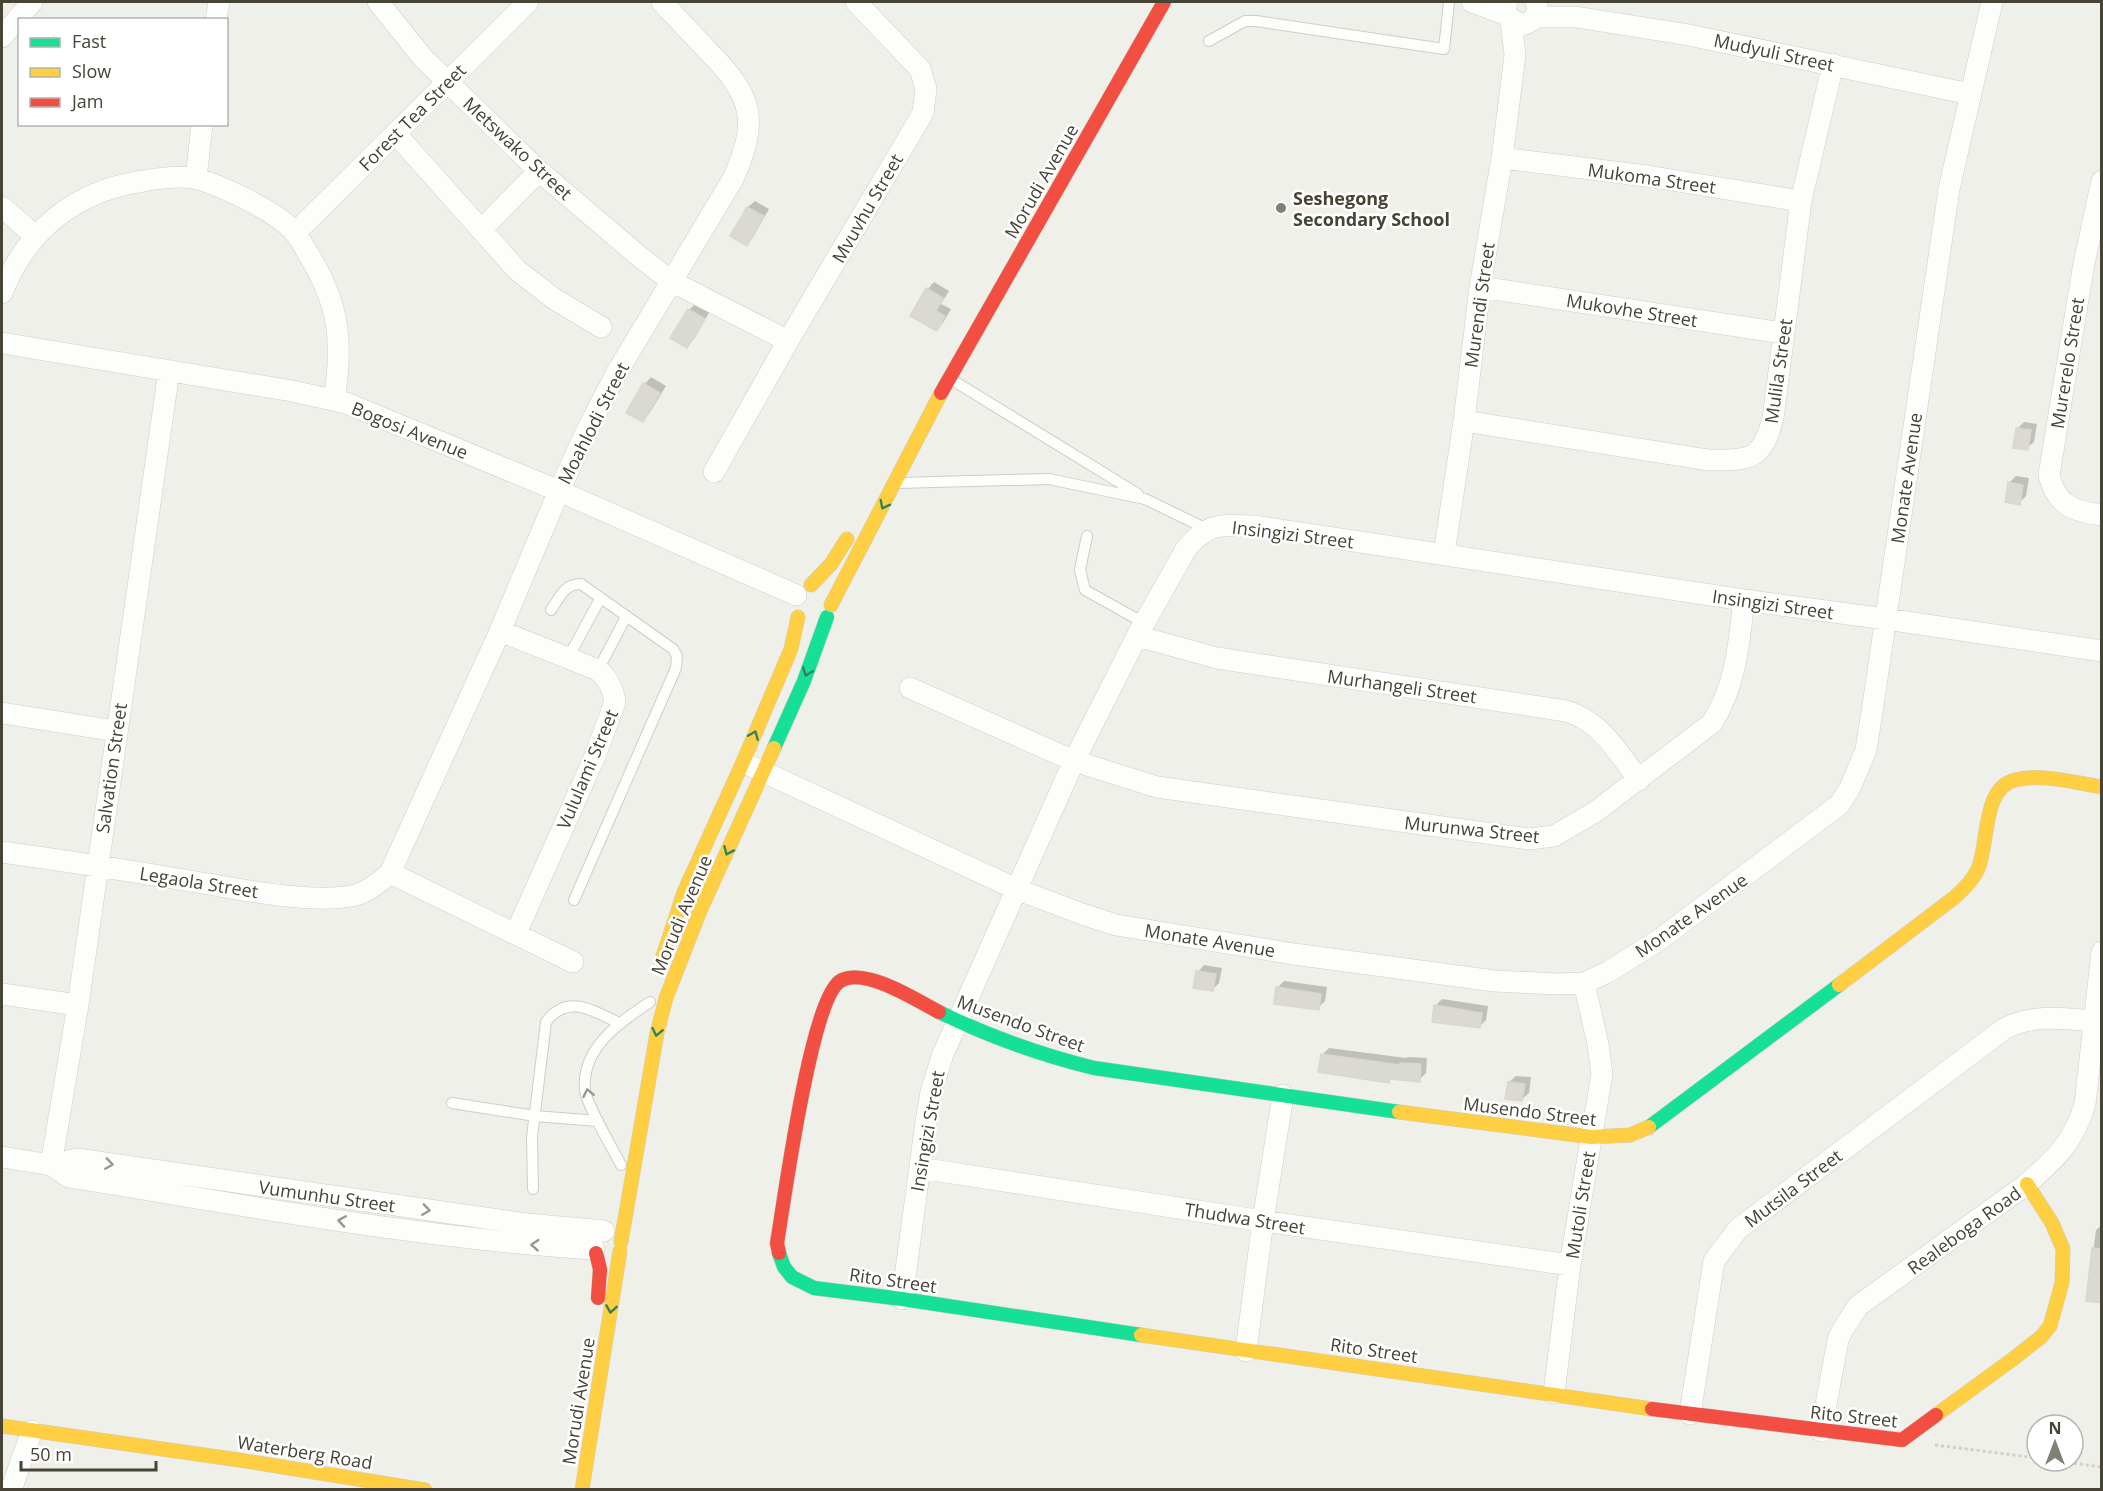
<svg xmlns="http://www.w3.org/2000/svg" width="2103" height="1491" viewBox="0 0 2103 1491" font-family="'Open Sans',sans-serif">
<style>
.shadow{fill:#0003}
.building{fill:#dad9d2;stroke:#d9d7cf;stroke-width:1.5}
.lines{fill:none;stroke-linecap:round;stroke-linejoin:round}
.lane-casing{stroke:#cecdc7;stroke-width:12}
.street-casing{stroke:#cecdc7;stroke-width:22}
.fast-casing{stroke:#d0cec0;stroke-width:15}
.slow-casing{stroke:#d0cec0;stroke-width:15}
.jam-casing{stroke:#d0cec0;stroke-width:15}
.path{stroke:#d1cfca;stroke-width:3;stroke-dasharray:3 3;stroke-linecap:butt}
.lane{stroke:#fdfdfc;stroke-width:10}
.street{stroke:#fdfdfc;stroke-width:21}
.fast{stroke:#16e098;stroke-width:14}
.slow{stroke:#ffcf43;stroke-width:14}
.jam{stroke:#f24e42;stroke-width:14}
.oneway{stroke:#33825d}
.oneway2{stroke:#99978f}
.poi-dot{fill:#828074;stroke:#fff;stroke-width:2}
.labels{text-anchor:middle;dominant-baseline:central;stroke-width:5;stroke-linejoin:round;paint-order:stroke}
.street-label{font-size:18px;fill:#474335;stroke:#fff}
.poi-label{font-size:18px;font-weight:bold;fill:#474335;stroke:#fff;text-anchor:start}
</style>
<rect width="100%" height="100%" fill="#f0f0ea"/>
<path class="shadow" d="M755 201 769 209 753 237 746 244 732 236 748 207Z
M934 282 949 291 941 304 951 309 943 323 936 329 928 289Z
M696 303 710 311 694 339 687 346 689 310Z
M651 377 666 386 649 414 642 421 628 412 645 384Z
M2024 422 2037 424 2034 442 2027 448 2017 429Z
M2016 476 2029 478 2026 496 2019 503 2009 483Z
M1204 965 1222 968 1219 983 1212 990 1198 972Z
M1284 981 1327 987 1325 1001 1318 1008 1277 988Z
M1442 999 1488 1006 1486 1020 1479 1027 1435 1006Z
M1329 1048 1406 1058 1408 1057 1427 1058 1426 1073 1419 1080 1392 1078 1389 1081 1322 1055Z
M1516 1076 1531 1077 1529 1093 1522 1099 1509 1082Z
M2102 1225V1301L2087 1300 2096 1230Z"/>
<path class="building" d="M747 207 764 216 747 246 730 236Z
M926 288 943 298 936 311 945 316 937 331 910 316Z
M688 309 705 319 687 348 670 338Z
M643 383 660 393 643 422 626 413Z
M2016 428 2031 430 2028 450 2013 448Z
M2008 482 2023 485 2020 505 2005 502Z
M1196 971 1216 974 1213 991 1193 988Z
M1276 987 1321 994 1319 1010 1274 1004Z
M1434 1005 1482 1013 1480 1028 1432 1022Z
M1321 1054 1400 1065V1063L1421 1064 1420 1082 1390 1079 1389 1083 1318 1072Z
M1508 1082 1525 1084 1522 1101 1505 1099Z
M2092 1248 2102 1249V1303L2086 1301Z"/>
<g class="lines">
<defs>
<path id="lane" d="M1209 41 1245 21H1256L1444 49 1449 2
M949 378 1138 494
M898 483 1049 479 1145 499 1207 529
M1087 536 1080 570 1085 590 1144 623
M551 610C560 597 564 584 581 584L673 649 677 656 676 668 574 900
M568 658 600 599
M598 670 626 617
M452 1103 535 1116 598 1121
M621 1165C613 1149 586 1104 585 1090 581 1048 620 1022 650 1002
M533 1189 532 1137 546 1022C567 993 594 1011 619 1023"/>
<path id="street" d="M378 2 423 58 539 171 640 257 671 281 788 341
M1472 2 1507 15
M1507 2 1505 10 1509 18 1522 25C1534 22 1540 14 1536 2
M1536 17H1576L1689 35 1970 94
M216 20 219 2
M2 37 32 2
M395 133 517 270 553 298 601 327
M1502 158 1647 176 1801 201
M196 179 202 124
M2102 181 2084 263 2049 475C2057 506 2072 511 2102 515
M2 207 35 236
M481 230 539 171
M295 233 528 2
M1480 287 1783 333
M2 293C27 229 76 191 143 181 160 178 182 175 198 179 215 184 232 192 248 200 264 209 284 219 296 234 301 241 306 250 310 257 340 306 343 345 334 400
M2 343 292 391 346 403 559 491 796 595
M1464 421 1708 460C1750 460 1762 461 1773 418L1801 201 1833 64
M714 472 788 341 923 113 926 89 920 69 856 2
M1444 554 1464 421 1480 287 1502 158 1515 55 1511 21
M500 631 598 670C608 678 613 689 615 702L595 756 516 933
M1137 636 1217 658 1566 711C1601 721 1618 753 1639 780
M910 688 1074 761 1157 787 1529 839 1554 836 1595 812 1712 723C1736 686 1739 643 1744 600
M2 713 116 731
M751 766 1016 889 1085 915 1116 925 1294 954 1494 981 1559 984 1584 983 1608 972 1659 940 1839 805 1850 788 1866 750 1872 712 1949 189 1992 2
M2 852C67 861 131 871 196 882 241 889 312 905 356 895 369 891 380 882 390 873L500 631 559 491 590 424 616 374 733 179C759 121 753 97 710 53 694 36 678 19 662 2
M390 873 573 962
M2 994 78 1005
M2 1157 51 1165 77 1159 527 1224 604 1231
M51 1165 78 1005 169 371
M51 1165 69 1177C244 1205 417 1238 594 1249
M920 1168 1263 1221 1570 1265
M902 1299 926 1122 931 1092 943 1054 1074 761 1137 636 1186 549C1208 522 1221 525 1254 526L1744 600 1886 619 2102 651
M1246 1351 1263 1221 1283 1095
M1554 1393 1570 1265 1602 1074 1598 1044 1584 983
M1690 1414 1714 1261 1738 1229 2004 1029C2033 1014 2061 1018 2093 1021
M1821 1431 1838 1340 1842 1331 1858 1306 2027 1184C2056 1158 2074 1142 2085 1104L2102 952
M11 1490 32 1431"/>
<path id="fast" d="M774 748 804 681 827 617
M939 1012C988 1036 1041 1055 1094 1068L1399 1112
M1649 1127 1839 985
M779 1253 784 1267 792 1277 814 1288 902 1299 1141 1335"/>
<path id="slow" d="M811 585 831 564 847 539
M831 605 941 393
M663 956 684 892 743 762 791 649 798 617
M1839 985 1955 897C1964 889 1973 880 1978 869 1989 843 1982 788 2015 780 2042 773 2075 783 2102 787
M1399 1112 1591 1137 1630 1135 1649 1127
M621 1242 657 1033 666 998 700 911 774 748
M1141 1335 1652 1409
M1936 1415 2013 1359 2041 1337 2050 1326 2062 1283 2063 1249 2052 1223 2027 1184
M2 1426 239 1460 425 1490
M582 1490 620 1251"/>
<path id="jam" d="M941 393 1164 2
M596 1253 600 1269 598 1298
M779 1253 777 1243C784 1203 811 994 842 980 867 968 916 1000 939 1012
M1652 1409 1902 1440 1936 1415"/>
</defs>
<use href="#lane" class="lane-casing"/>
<use href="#street" class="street-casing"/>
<use href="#fast" class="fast-casing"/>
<use href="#slow" class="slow-casing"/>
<use href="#jam" class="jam-casing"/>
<path class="path" d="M1935 1445 2037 1458
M2056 1461 2102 1467"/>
<use href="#lane" class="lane"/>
<use href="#street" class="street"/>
<use href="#fast" class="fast"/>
<use href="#slow" class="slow"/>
<use href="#jam" class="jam"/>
</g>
<defs><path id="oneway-chevron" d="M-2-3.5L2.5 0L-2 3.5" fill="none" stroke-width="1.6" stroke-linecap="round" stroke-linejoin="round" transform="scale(1.5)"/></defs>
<g class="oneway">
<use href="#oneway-chevron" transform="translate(884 505) rotate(117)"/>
<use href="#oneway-chevron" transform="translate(807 672) rotate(110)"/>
<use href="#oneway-chevron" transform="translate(754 735) rotate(-68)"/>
<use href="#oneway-chevron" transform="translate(728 851) rotate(114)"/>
<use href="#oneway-chevron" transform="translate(657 1032) rotate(102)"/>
<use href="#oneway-chevron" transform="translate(611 1309) rotate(99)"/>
</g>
<g class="oneway2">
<use href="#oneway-chevron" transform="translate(588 1093) rotate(-102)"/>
<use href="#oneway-chevron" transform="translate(109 1164) rotate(8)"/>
<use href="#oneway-chevron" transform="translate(426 1210) rotate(8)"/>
<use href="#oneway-chevron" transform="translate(342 1221) rotate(-171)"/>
<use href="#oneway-chevron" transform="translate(535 1245) rotate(-176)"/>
</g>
<circle class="poi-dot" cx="1281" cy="208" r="6"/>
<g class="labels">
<g class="street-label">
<text transform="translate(1774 52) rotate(12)">Mudyuli Street</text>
<text transform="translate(412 117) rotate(-45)">Forest Tea Street</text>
<text transform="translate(518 148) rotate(43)">Metswako Street</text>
<text transform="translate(1652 178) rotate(8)">Mukoma Street</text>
<text transform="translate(1041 181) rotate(-60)">Morudi Avenue</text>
<text transform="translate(867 208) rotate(-60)">Mvuvhu Street</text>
<text transform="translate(1479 305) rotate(-82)">Murendi Street</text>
<text transform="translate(1632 310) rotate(9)">Mukovhe Street</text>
<text transform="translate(2067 363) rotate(-81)">Murerelo Street</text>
<text transform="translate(1778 371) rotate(-82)">Mulila Street</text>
<text transform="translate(593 423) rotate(-63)">Moahlodi Street</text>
<text transform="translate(410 430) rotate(22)">Bogosi Avenue</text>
<text transform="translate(1906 478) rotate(-82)">Monate Avenue</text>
<text transform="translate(1293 534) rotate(7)">Insingizi Street</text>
<text transform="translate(1773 604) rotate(8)">Insingizi Street</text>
<text transform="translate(1402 686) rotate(8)">Murhangeli Street</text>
<text transform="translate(111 768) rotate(-82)">Salvation Street</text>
<text transform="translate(587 769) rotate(-67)">Vululami Street</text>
<text transform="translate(1472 829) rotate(6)">Murunwa Street</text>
<text transform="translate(199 882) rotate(9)">Legaola Street</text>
<text transform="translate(681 915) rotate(-67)">Morudi Avenue</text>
<text transform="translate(1691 915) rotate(-35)">Monate Avenue</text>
<text transform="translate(1210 940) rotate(9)">Monate Avenue</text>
<text transform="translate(1021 1023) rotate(20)">Musendo Street</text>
<text transform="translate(1530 1111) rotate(7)">Musendo Street</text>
<text transform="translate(927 1131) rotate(-80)">Insingizi Street</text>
<text transform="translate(1793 1188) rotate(-37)">Mutsila Street</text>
<text transform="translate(327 1196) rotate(8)">Vumunhu Street</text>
<text transform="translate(1580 1205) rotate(-81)">Mutoli Street</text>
<text transform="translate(1245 1218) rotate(9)">Thudwa Street</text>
<text transform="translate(1964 1230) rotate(-36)">Realeboga Road</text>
<text transform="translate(893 1280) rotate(8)">Rito Street</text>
<text transform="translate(1374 1350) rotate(8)">Rito Street</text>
<text transform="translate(578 1401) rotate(-81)">Morudi Avenue</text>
<text transform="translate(1854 1416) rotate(6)">Rito Street</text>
<text transform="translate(305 1452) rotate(9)">Waterberg Road</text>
</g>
<g class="poi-label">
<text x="1293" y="198">Seshegong<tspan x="1293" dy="21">Secondary School</tspan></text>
</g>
</g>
<rect width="2103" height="1491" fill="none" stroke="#474335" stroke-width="6"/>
<rect x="18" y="18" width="210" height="108" fill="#ffffff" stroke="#b5b4ae" stroke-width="1.5"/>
<rect x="30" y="38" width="30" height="9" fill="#16e098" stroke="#b5b4ae" stroke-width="1.5"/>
<text x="72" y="48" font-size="18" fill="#474335">Fast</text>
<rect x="30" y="68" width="30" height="9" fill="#ffcf43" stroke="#b5b4ae" stroke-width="1.5"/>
<text x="72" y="78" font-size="18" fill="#474335">Slow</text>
<rect x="30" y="98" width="30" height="9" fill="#f24e42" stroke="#b5b4ae" stroke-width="1.5"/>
<text x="72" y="108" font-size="18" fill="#474335">Jam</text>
<g transform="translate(2055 1443)"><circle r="28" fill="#ffffff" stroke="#b5b4ae" stroke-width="1.5"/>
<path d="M0-4.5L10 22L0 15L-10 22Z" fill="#828074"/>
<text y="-9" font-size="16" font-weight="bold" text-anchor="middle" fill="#474335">N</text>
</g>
<path d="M21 1461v9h135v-9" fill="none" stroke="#474335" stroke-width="3"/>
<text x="30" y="1461" font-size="18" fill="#474335" stroke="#ffffff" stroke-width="4.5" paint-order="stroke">50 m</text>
</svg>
